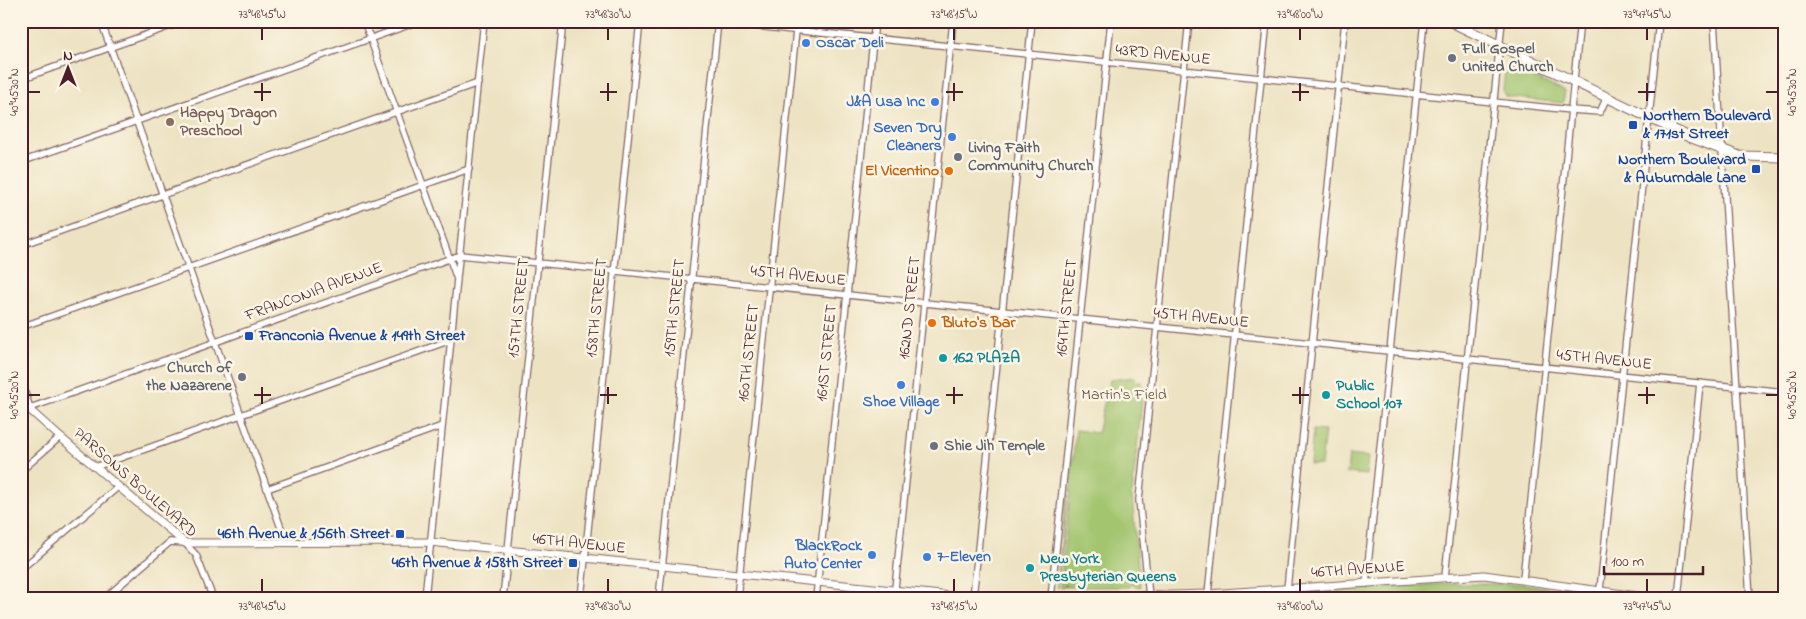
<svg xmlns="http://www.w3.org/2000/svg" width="1806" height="619" viewBox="0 0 1806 619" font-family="'Indie Flower',sans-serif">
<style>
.green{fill:#a3c56f;stroke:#76724d}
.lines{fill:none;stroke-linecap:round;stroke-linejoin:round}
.minor-casing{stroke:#836460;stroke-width:8}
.tertiary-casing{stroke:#836460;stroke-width:9}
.primary-casing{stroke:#836460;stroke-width:11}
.minor{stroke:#fff;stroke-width:5.5}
.tertiary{stroke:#fff;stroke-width:7}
.primary{stroke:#fff;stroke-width:9}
.ticks{fill:none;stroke:#4a1f2b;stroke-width:2}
.shop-dot{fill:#3f7fe0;stroke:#fcf5e5;stroke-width:2}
.worship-dot{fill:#6b7280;stroke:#fcf5e5;stroke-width:2}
.education-dot{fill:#8d6e63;stroke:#fcf5e5;stroke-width:2}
.transit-dot{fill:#1a4fb4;stroke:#fcf5e5;stroke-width:2}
.food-dot{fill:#e8710a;stroke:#fcf5e5;stroke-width:2}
.culture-dot{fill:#0f9aa8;stroke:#fcf5e5;stroke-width:2}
.labels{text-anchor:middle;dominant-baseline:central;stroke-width:5;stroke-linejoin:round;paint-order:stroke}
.shop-label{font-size:16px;font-weight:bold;fill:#366cbe;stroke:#fcf5e5;text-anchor:end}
.worship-label{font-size:16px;font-weight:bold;fill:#5b616d;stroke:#fcf5e5;text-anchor:start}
.street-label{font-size:16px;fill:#4a1f2b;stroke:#fcf5e5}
.education-label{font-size:16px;font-weight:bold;fill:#785e54;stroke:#fcf5e5;text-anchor:start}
.transit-label{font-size:16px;font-weight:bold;fill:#164399;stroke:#fcf5e5;text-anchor:end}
.food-label{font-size:16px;font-weight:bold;fill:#c56008;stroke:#fcf5e5;text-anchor:end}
.culture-label{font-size:16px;font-weight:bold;fill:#0d838f;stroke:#fcf5e5;text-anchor:start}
.park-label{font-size:16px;fill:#65513f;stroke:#fcf5e5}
.neatline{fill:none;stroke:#4a1f2b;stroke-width:2}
.ticks-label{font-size:12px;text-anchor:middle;fill:#4a1f2b}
</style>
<rect width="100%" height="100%" fill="#fcf5e5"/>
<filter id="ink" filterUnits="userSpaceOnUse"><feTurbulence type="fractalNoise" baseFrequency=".02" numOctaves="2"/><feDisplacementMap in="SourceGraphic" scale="10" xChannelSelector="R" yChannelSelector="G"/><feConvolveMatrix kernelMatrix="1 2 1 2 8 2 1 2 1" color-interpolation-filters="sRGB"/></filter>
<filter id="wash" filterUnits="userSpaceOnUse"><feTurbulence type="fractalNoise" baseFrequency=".0096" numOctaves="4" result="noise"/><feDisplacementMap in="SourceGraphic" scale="20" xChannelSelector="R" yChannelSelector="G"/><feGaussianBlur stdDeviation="1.12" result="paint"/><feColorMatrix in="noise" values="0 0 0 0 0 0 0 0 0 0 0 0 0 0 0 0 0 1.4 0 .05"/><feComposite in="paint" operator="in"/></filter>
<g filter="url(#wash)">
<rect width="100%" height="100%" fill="#ede3c3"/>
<path class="green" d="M1511 67 1565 92 1563 103 1506 97 1503 92 1505 69Z
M1135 377 1136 382H1142L1140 400 1142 401 1132 494 1130 496 1132 497 1140 587 1134 586V583H1132L1130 587H1066L1065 584V587L1060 588 1070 495 1071 493 1070 492 1076 430 1097 433 1110 380Z
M1313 430 1325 431 1321 465 1310 464Z
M1349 455 1368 457 1366 475 1347 473Z
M1066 495H1068L1057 588Z
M1442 584H1523L1618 598H1206Z"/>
</g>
<g filter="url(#ink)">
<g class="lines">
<defs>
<path id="minor" d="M101 21 286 542
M364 21 457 279 425 598
M706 21 1571 110 1600 112 1607 97
M1714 21 1750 598
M21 79 185 21
M21 162 420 21
M21 245 478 83
M457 278 484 21
M21 327 469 169
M21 381 30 408 460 255 1785 392
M95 467 451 340
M21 471 60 437
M267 489 442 426
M21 569 118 487
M1445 577 1502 21
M1523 579 1580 21
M1366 584 1424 21
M1287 589 1345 21
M1600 590 1659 21
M1208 594 1267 21
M1149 596 1139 500 1189 21
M105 598 170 542 185 543 196 555 213 598
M503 598 563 21
M581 598 640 21
M659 598 718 21
M737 598 797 21
M816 598 875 21
M894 598 953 21
M973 598 1032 21
M1051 598 1111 21
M1678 598 1700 383"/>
<path id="tertiary" d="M21 402 60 437 185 543 430 542 970 598
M1065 598 1208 594 1484 575 1652 598"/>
<path id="primary" d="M1449 21 1687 136 1739 156 1785 157"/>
</defs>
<use href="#minor" class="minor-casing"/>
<use href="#tertiary" class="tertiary-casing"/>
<use href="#primary" class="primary-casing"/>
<use href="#minor" class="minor"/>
<use href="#tertiary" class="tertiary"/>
<use href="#primary" class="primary"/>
</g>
</g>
<path class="ticks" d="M262 28V40M608 28V40M954 28V40M1300 28V40M1647 28V40M262 83V101M608 83V101M954 83V101M1300 83V101M1647 83V101M28 92H40M254 92H271M600 92H617M946 92H963M1292 92H1309M1638 92H1655M1766 92H1778M262 387V404M608 387V404M954 387V404M1300 387V404M1647 387V404M28 395H40M254 395H271M600 395H617M946 395H963M1292 395H1309M1638 395H1655M1766 395H1778M262 579V592M608 579V592M954 579V592M1300 579V592M1647 579V592"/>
<g class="shop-dot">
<circle cx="806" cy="43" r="5"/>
<circle cx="935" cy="102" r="5"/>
<circle cx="952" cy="137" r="5"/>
<circle cx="901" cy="385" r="5"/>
<circle cx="872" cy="555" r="5"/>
<circle cx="927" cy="557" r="5"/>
</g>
<g class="worship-dot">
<circle cx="1452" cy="58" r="5"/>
<circle cx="958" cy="157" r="5"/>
<circle cx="242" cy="377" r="5"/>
<circle cx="934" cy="446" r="5"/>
</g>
<circle class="education-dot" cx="170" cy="122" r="5"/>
<g class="transit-dot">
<rect x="1628" y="120" width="10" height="10" rx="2.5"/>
<rect x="1751" y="164" width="10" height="10" rx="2.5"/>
<rect x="244" y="331" width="10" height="10" rx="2.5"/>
<rect x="395" y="529" width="10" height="10" rx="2.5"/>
<rect x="568" y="558" width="10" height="10" rx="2.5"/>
</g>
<g class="food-dot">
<circle cx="949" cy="171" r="5"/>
<circle cx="932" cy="323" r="5"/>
</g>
<g class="culture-dot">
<circle cx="943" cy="358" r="5"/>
<circle cx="1326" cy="395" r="5"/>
<circle cx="1030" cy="568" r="5"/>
</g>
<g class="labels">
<g class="shop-label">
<text x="816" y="43" text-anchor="start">Oscar Deli</text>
<text x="925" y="102">J&amp;A Usa Inc</text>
<text x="942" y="128">Seven Dry<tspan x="942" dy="18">Cleaners</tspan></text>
<text x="901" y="402" text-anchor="middle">Shoe Village</text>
<text x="862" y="546">BlackRock<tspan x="862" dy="18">Auto Center</tspan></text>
<text x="937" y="557" text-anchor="start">7-Eleven</text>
</g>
<g class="worship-label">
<text x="1462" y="49">Full Gospel<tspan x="1462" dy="18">United Church</tspan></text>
<text x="968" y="148">Living Faith<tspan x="968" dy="18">Community Church</tspan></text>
<text x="232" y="368" text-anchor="end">Church of<tspan x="232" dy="18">the Nazarene</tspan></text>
<text x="944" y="446">Shie Jih Temple</text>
</g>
<g class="street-label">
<text transform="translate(1163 55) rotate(6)">43RD AVENUE</text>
<text transform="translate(798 276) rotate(6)">45TH AVENUE</text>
<text transform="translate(314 292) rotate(-20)">FRANCONIA AVENUE</text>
<text transform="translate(519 308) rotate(-84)">157TH STREET</text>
<text transform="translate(597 308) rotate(-84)">158TH STREET</text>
<text transform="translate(675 308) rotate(-84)">159TH STREET</text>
<text transform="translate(910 308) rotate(-84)">162ND STREET</text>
<text transform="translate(1067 308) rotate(-84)">164TH STREET</text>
<text transform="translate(1201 318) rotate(6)">45TH AVENUE</text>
<text transform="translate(749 353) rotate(-84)">160TH STREET</text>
<text transform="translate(827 353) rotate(-84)">161ST STREET</text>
<text transform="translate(1604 360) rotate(6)">45TH AVENUE</text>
<text transform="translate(135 483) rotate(41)">PARSONS BOULEVARD</text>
<text transform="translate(579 544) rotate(6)">46TH AVENUE</text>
<text transform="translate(1358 570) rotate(-4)">46TH AVENUE</text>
</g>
<g class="education-label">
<text x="180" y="113">Happy Dragon<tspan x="180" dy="18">Preschool</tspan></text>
</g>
<g class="transit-label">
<text x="1643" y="116" text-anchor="start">Northern Boulevard<tspan x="1643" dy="18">&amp; 171st Street</tspan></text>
<text x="1746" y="160">Northern Boulevard<tspan x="1746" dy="18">&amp; Auburndale Lane</tspan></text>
<text x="259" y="336" text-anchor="start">Franconia Avenue &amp; 149th Street</text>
<text x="390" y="534">46th Avenue &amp; 156th Street</text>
<text x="563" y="563">46th Avenue &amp; 158th Street</text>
</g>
<g class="food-label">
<text x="939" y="171">El Vicentino</text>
<text x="942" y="323" text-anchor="start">Bluto's Bar</text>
</g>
<g class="culture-label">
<text x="953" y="358">162 PLAZA</text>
<text x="1336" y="386">Public<tspan x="1336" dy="18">School 107</tspan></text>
<text x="1040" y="559">New York<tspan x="1040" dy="18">Presbyterian Queens</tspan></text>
</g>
<g class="park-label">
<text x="1124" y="395">Martin's Field</text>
</g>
</g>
<rect width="1806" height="619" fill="none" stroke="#fcf5e5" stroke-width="55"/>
<g transform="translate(68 68)" stroke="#fcf5e5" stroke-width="4" paint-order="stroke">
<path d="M0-4L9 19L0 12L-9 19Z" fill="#4a1f2b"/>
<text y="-8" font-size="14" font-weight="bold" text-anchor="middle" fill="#4a1f2b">N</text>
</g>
<path d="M1604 566v8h99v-8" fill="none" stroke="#4a1f2b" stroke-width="2.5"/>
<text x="1611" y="566" font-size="15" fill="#4a1f2b" stroke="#fcf5e5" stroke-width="4" paint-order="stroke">100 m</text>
<rect x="28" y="28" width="1750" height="564" class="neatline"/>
<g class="ticks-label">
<text x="262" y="18">73°48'45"W</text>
<text x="608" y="18">73°48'30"W</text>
<text x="954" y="18">73°48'15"W</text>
<text x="1300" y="18">73°48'00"W</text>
<text x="1647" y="18">73°47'45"W</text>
<text transform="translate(14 92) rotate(-90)" y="4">40°45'30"N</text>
<text transform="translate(1792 92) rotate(-90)" y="4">40°45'30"N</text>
<text transform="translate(14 395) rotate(-90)" y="4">40°45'20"N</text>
<text transform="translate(1792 395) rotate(-90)" y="4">40°45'20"N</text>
<text x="262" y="610">73°48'45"W</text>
<text x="608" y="610">73°48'30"W</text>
<text x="954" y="610">73°48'15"W</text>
<text x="1300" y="610">73°48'00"W</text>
<text x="1647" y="610">73°47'45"W</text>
</g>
</svg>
